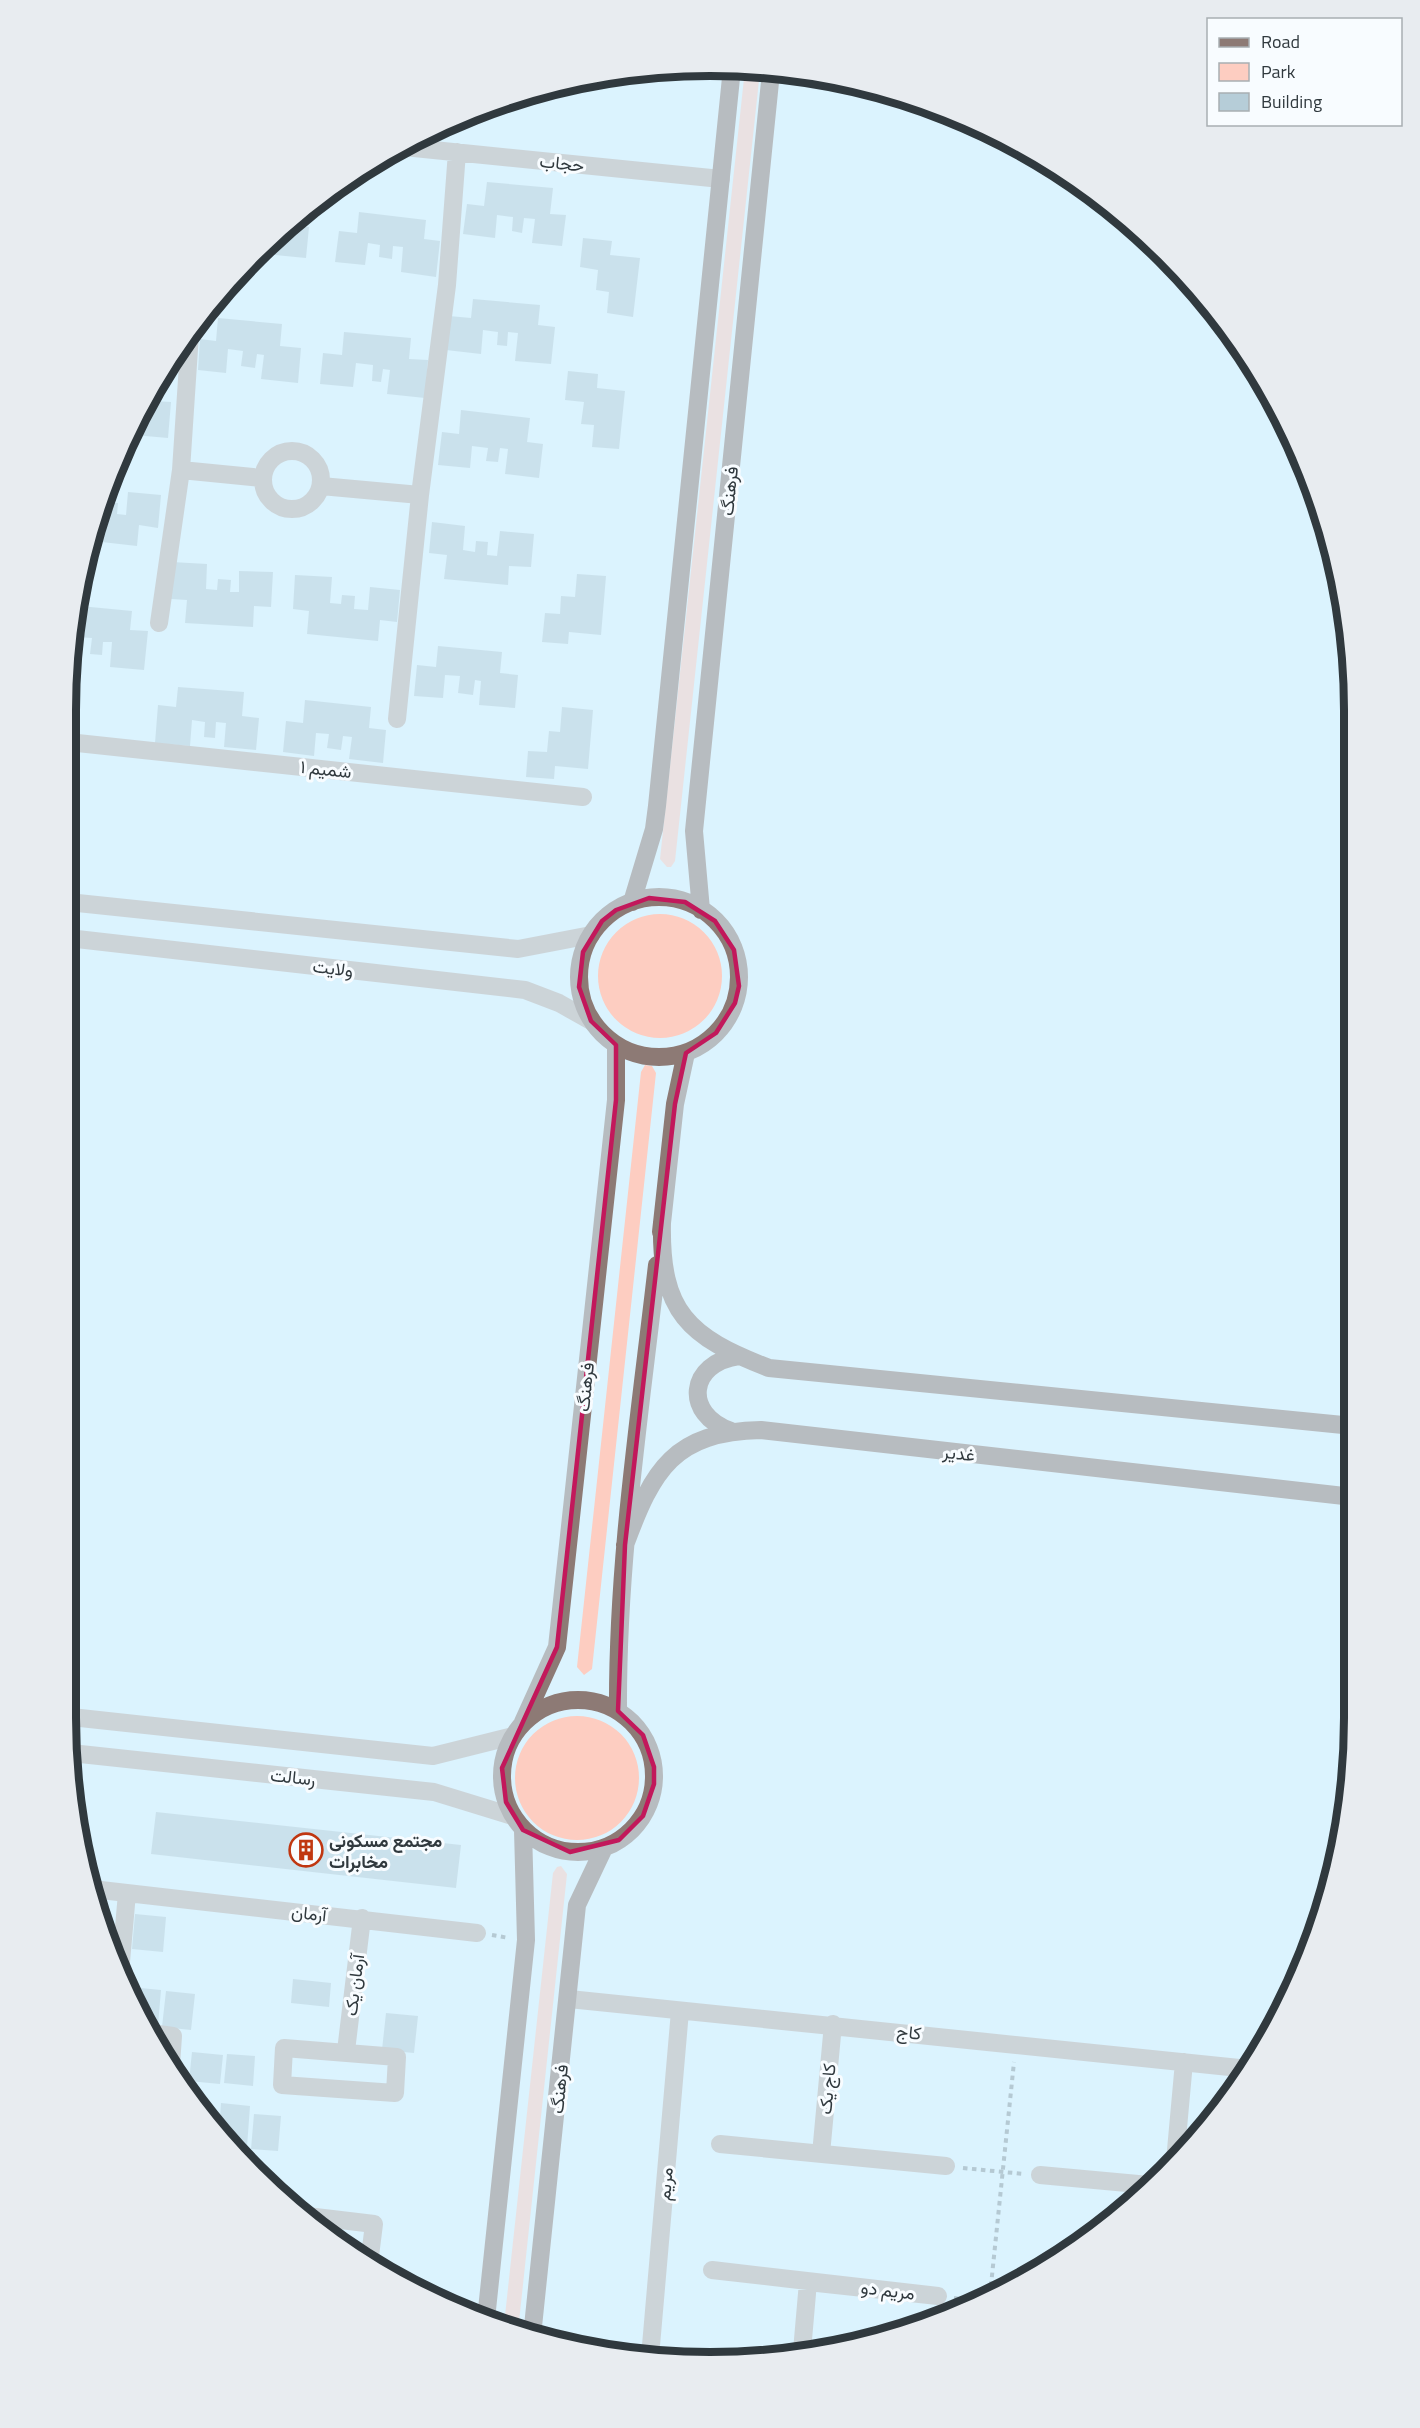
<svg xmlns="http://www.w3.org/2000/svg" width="1420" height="2428" viewBox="0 0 1420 2428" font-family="'Titillium Web',Vazirmatn,sans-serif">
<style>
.green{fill:#fdcdc1}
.building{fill:#b6cdd8}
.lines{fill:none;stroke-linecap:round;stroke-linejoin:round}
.path{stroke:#87979f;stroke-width:4;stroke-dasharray:4.5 4.5;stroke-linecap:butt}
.minor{stroke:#baafac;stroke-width:18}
.major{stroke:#8d7a75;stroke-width:18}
.marked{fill:none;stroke:#c2185b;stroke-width:4.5;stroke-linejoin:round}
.labels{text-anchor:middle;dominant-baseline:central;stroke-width:6;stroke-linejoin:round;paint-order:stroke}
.street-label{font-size:18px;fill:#30393e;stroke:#f8fcff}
.poi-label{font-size:18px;font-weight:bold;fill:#30393e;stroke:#f8fcff;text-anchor:start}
.rim{fill:none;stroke:#30393e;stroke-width:8}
</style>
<rect width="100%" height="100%" fill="#dbf3fe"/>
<path class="green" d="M745 69 760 71 675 861 671 867H667L660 859Z
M598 976a62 62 0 1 1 124 0a62 62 0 1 1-124 0Z
M645 1065 652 1066 656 1073 592 1669 584 1675 577 1667 641 1072Z
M515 1778a62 62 0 1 1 124 0a62 62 0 1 1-124 0Z
M561 1866 567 1874 518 2331 504 2325 553 1873 557 1867Z"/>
<path class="building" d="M487 182 553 188 550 214 566 215 562 246 532 243 535 219 524 218 522 233 512 231 513 217 497 215 495 238 463 234 467 204 484 206Z
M359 212 426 220 424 239 440 241 436 277 401 272 403 247 393 246 392 259 379 257 380 245 368 243 365 265 335 262 339 231 357 233Z
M295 222 294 226 309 227 306 258 275 255 277 236Z
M583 238 612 241 610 255 640 258 633 317 607 313 609 292 596 290 598 270 580 267Z
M473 299 540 305 538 325 555 327 551 364 515 361 518 333 508 332 507 346 497 345 498 332 483 330 481 354 446 350 449 316 471 318Z
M218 318 282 324 280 346 301 348 298 383 261 379 264 355 257 354 255 368 241 366 243 351 228 349 226 373 198 370 200 339 216 341Z
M344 332 411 338 409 359 428 360 425 398 387 394 390 370 383 369 381 382 372 381 373 365 356 363 353 387 320 384 323 353 342 355Z
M568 371 598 374 597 388 625 391 619 449 592 447 594 425 581 424 584 402 565 400Z
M155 393 154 401 171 402 168 438 134 435Z
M461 410 530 418 527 442 543 444 539 478 505 474 508 449 500 448 498 462 486 461 488 448 472 446 470 468 438 465 442 432 459 434Z
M128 492 161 495 158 528 139 525 137 546 93 541 98 513 103 514 105 502 118 503 117 514 126 515Z
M432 522 465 526 463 550 475 552 476 541 488 542 487 555 497 556 500 531 534 534 531 567 509 566 508 585 444 579 447 555 429 553Z
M172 562 207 564 206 589 217 590 218 579 231 580 230 592H239V571L273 572 271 607 254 606 253 627 185 623 187 600 171 599Z
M577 574 606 576 601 635 569 632 568 644 542 642 545 613 560 614 561 596 575 597Z
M295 575 332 577 330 603 341 604 342 595 355 596 354 609 368 610 370 587 400 590 397 622 380 620 378 641 307 634 309 611 293 609Z
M80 606 132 611 130 630 148 631 144 670 110 667 112 642H103L102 655 90 654 92 638 76 637 74 661H69Z
M438 646 502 652 500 673 518 675 515 708 479 705 481 681 475 680 473 695 458 693 460 676 445 675 443 698 414 696 417 665 436 667Z
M178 687 244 692 242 716 259 718 256 750 224 747 226 723 216 722 215 738 204 737 205 722 192 720 190 746 155 743 158 705 176 707Z
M305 700 371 707 369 728 386 730 383 763 349 759 352 737 343 736 341 750 327 748 329 734 316 733 314 756 283 752 286 721 303 723Z
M562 707 593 710 588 769 555 766 554 779 526 777 528 751 547 752 549 731 560 732Z
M156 1812 461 1845 456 1888 151 1854Z
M135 1914 166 1917 163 1952 132 1949Z
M293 1979 331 1983 329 2007 291 2003Z
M130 1987 161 1990 158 2025 145 2024 133 2003Z
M166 1991 195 1994 191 2030 162 2027Z
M386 2013 418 2016 414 2053 382 2050Z
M192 2052 223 2055 220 2084 189 2081Z
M227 2054 255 2056 253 2086 224 2083Z
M221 2103 250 2106 247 2147 230 2146 219 2132Z
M196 2106 214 2107 213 2125 199 2110Z
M254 2114 281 2116 278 2151 251 2149Z
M253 2171 275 2173 274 2189 255 2174Z"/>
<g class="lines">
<path class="path" d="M492 1935 509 1938
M963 2168 1024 2174
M990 2295 1014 2062
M954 2298 976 2301"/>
<path class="minor" d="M404 147 721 179
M263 480a29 29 0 1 1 58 0a29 29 0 1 1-58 0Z
M181 470 262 478
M321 486 420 495
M159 623 181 470 190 334
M397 719 420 495 447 285 457 152
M68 742 583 797
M68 902 518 949 591 935
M68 938 525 990 559 1003 591 1021
M71 1717 433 1756 513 1736
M71 1753 434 1792 512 1816
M92 1889 477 1933
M120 1973 127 1893
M569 1999 1249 2069
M151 2033 173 2036 171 2065
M284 2048 397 2057 395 2093 282 2085Z
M346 2051 362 1918
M720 2144 946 2166
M821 2154 833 2024
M1175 2161 1184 2062
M1040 2175 1149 2185
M307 2216 374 2224 370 2256 354 2254
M712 2270 938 2296 808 2282 802 2351
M650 2357 680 2011"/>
<path class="major" d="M579 977a80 80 0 1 1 160 0a80 80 0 1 1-160 0Z
M632 902 654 829 657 806 732 68
M701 910 694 831 771 72
M662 1222C660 1312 688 1337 769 1368L1353 1426
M661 1232 675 1104 686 1053
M731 1431C683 1414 688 1363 739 1356
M625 1545C653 1469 674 1432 761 1430L1353 1497
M502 1776a76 76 0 1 1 152 0a76 76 0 1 1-152 0Z
M618 1711C617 1562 640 1414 657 1265
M523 1722 557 1647 616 1100V1045
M486 2319 526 1940 523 1830
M532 2336 577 1905 604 1848"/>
</g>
<path d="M0 0H1420V2428H0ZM649 898 685 902 715 921 734 950 739 986 735 1003 716 1033 686 1053 675 1104 625 1545 618 1711 643 1735 654 1767V1784L643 1816 619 1840 570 1852 523 1830 506 1802 502 1768 557 1647 616 1100V1045L591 1021 579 987 583 952 602 921 616 910Z" fill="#dbf3fe" fill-opacity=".55" fill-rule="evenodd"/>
<path class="marked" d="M649 898 685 902 715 921 734 950 739 986 735 1003 716 1033 686 1053 675 1104 625 1545 618 1711 643 1735 654 1767V1784L643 1816 619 1840 570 1852 523 1830 506 1802 502 1768 557 1647 616 1100V1045L591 1021 579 987 583 952 602 921 616 910Z"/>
<defs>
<symbol id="building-ring" viewBox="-11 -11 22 22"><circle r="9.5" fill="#f8fcff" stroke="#c03711" stroke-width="1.5"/><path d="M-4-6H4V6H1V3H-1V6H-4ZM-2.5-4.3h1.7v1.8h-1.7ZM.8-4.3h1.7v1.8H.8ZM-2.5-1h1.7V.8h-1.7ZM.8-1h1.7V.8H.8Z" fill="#c03711"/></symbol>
</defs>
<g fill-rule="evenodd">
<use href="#building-ring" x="287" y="1831" width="38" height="38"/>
</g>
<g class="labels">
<g class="street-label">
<text transform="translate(562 163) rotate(6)">حجاب</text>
<text transform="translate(729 491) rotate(-84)">فرهنگ</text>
<text transform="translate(326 769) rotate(6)">شمیم ۱</text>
<text transform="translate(333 968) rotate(7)">ولایت</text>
<text transform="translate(585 1387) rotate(-84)">فرهنگ</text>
<text transform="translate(959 1453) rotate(6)">غدیر</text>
<text transform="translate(293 1777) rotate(6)">رسالت</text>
<text transform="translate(309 1913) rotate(6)">آرمان</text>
<text transform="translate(354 1985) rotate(-83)">آرمان یک</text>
<text transform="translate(909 2032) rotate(6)">کاج</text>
<text transform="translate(559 2089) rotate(-84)">فرهنگ</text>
<text transform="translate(827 2089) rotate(-85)">کاج یک</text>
<text transform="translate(665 2184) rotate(-85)">مریم</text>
<text transform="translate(888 2290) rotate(7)">مریم دو</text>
</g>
<g class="poi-label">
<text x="329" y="1840">مجتمع مسکونی<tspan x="329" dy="21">مخابرات</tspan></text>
</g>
</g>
<path d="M0 0H1420V2428H0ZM710 76H710A634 634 0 0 1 1344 710V1718A634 634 0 0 1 710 2352H710A634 634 0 0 1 76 1718V710A634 634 0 0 1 710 76Z" fill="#e8ecf0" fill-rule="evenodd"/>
<path class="rim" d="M710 76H710A634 634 0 0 1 1344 710V1718A634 634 0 0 1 710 2352H710A634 634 0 0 1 76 1718V710A634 634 0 0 1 710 76Z"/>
<rect x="1207" y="18" width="195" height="108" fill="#f8fcff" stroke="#a8aeb2" stroke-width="1.5"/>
<rect x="1219" y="38" width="30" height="9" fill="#8d7a75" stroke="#a8aeb2" stroke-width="1.5"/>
<text x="1261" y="48" font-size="18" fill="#30393e">Road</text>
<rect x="1219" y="63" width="30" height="18" fill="#fdcdc1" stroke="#a8aeb2" stroke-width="1.5"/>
<text x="1261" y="78" font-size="18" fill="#30393e">Park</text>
<rect x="1219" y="93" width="30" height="18" fill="#b6cdd8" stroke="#a8aeb2" stroke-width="1.5"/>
<text x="1261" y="108" font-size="18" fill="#30393e">Building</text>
</svg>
